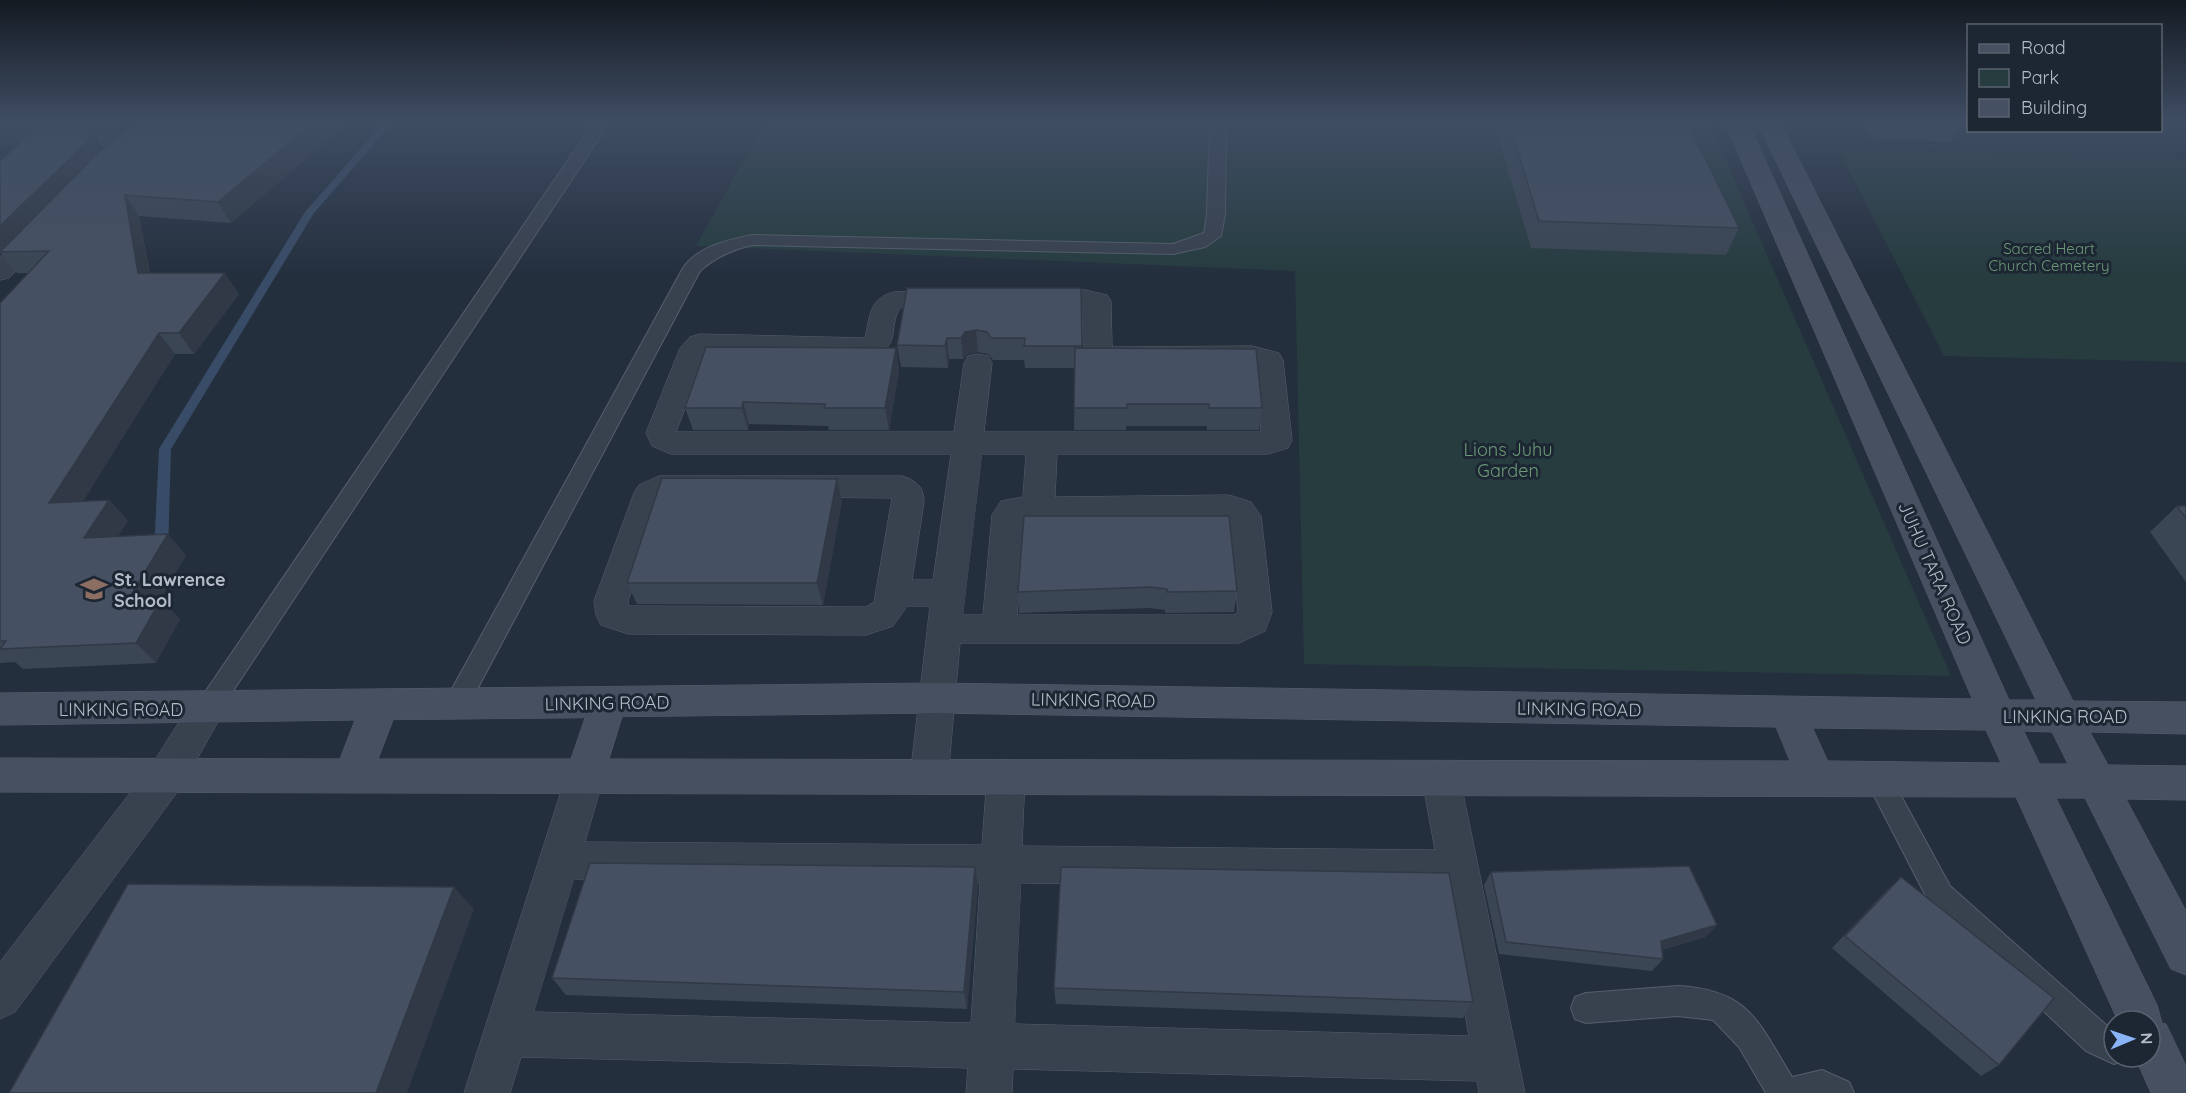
<svg xmlns="http://www.w3.org/2000/svg" width="2186" height="1093" viewBox="0 0 2186 1093" font-family="Quicksand,sans-serif">
<style>
.green{fill:#263c3f}
.lines{fill:none;stroke-linecap:round;stroke-linejoin:round}
.stream{fill:#394c67;fill-rule:evenodd}
.service-casing{stroke:#565f6c;stroke-width:2}
.minor-casing{stroke:#565f6c;stroke-width:1}
.secondary-casing{stroke:#565f6c;stroke-width:1}
.service{fill:#38414e;fill-rule:evenodd}
.minor{fill:#38414e;fill-rule:evenodd}
.secondary{fill:#465061;fill-rule:evenodd}
.wall{fill:#3b4654}
.shaded-wall{fill:#303945}
.building{fill:#455162;stroke:#303945;stroke-width:1.5}
.labels{text-anchor:middle;dominant-baseline:central;stroke-width:6;stroke-linejoin:round;paint-order:stroke}
.far-park-label{font-size:15px;fill:#6b9a76;stroke:#1d2633}
.park-label{font-size:18px;fill:#6b9a76;stroke:#1d2633}
.street-label{font-size:18px;fill:#b4bcc9;stroke:#1d2633}
.poi-label{font-size:18px;font-weight:bold;fill:#b4bcc9;stroke:#1d2633;text-anchor:start}
</style>
<rect width="100%" height="100%" fill="#242f3e"/>
<path class="green" d="M765 122H1709L1951 676 1304 664 1295 271 696 246Z
M1838 149 2186 159V362L1944 356Z"/>
<g class="lines">
<path class="stream" d="M384 122H393L314 213 171 449 168 552 166 556H156L154 552 159 449 305 212Z"/>
<defs>
<path id="service" d="M594 122H610L217 715 208 719 199 715 195 708 199 701Z
M1210 122H1226L1225 214 1221 236 1205 247 1173 254 752 245C732 250 715 257 700 271L465 712 456 716 447 712 443 705 447 698 683 268C698 246 728 240 752 235L1173 244 1204 233 1207 214Z
M1878 766 1887 770 1950 886 2114 1032V1057H2126L2125 1060 2114 1064 2086 1051 1930 904 1865 778 1869 770Z
M1678 986C1750 990 1758 1022 1792 1077L1822 1070 1849 1082 1854 1093H1766L1739 1047 1713 1020 1678 1016 1586 1023 1575 1019 1571 1008 1575 997 1586 993Z"/>
<path id="minor" d="M92 122H115L128 154 124 159H108Z
M41 223 50 226 54 231 50 236 9 278 0 280V257L32 226Z
M1085 290 1107 295 1111 301 1112 347 1252 346 1279 353 1283 360 1292 440 1288 448 1268 454H1057L1055 497 1229 495 1251 502 1261 516 1272 612 1265 631 1239 643H960L948 777 943 789 929 794 915 789 910 777 930 606H907L893 626 866 635 628 634 601 625 596 615 594 601 634 493 639 485 659 476H902C916 480 924 487 924 502L912 580H933L951 454H671L652 446 646 433 680 348 690 337 700 334 865 338C870 316 869 298 894 292ZM1083 306C1084 328 1076 358 1101 365H1255L1261 432H984L992 363 988 356 978 354 968 356 964 363 954 432H676L707 352 870 356C903 347 887 329 900 308ZM982 454H1026L1023 497 1001 501 992 515 983 615H963ZM674 496 892 498 874 602 866 607 629 606 628 601 664 500ZM1229 519 1238 612 1234 615H1017L1024 521Z
M208 692 221 697 226 708 181 787 15 1012 0 1019V962L153 763 195 697Z
M585 759 599 764 604 776 585 842 982 845 987 777 992 765 1006 760 1020 765 1025 777 1022 846 1435 850 1422 779 1427 767 1441 762 1455 767 1460 779 1525 1093H1479L1477 1081 1013 1069 1012 1093H966L968 1068 521 1057 510 1093H464L566 776 571 764ZM574 879 980 883 971 1023 534 1012ZM1021 883 1442 888 1469 1036 1015 1024Z"/>
<path id="secondary" d="M1725 122H1748L2009 700H2036L1757 122H1780L2073 701 2186 702V734L2090 732 2108 765 2186 766V800L2126 799 2186 911V975L2171 969 2085 798H2056L2157 1005 2162 1023 2166 1024 2186 1066V1093H2151L2135 1057H2150V1021H2118L2016 797 0 792V758L340 759 355 720 0 725V693L936 683 1972 699ZM936 713 1776 727 1790 761 609 759 622 717ZM585 718 571 759H378L393 720ZM1813 728 1986 730 2001 763 1828 761ZM2024 731 2052 732 2068 764H2040Z"/>
</defs>
<use href="#service" class="service-casing"/>
<use href="#minor" class="minor-casing"/>
<use href="#secondary" class="secondary-casing"/>
<use href="#service" class="service"/>
<use href="#minor" class="minor"/>
<use href="#secondary" class="secondary"/>
</g>
<path class="wall" d="M0 122 90 123 99 151 140 122H349L231 223 139 216 150 273 239 294 194 354H175L82 501 109 500 128 521 118 536 186 555 160 599 180 619 156 663 23 669 15 662 0 663V303L28 273H17L1 253 0 254V161L20 143 0 149Z
M1495 122H1687L1739 228 1726 255 1531 248 1494 124Z
M1861 122H1955L1958 128 1950 142 1870 138Z
M1081 288 1082 348 1262 408 1259 430H1207V426H1126V430H1074L1075 368H1025L1024 360H993L988 354 978 352 968 354 963 359H949L948 368 901 367 897 345Z
M896 348 899 370 889 430H829L828 426 749 424 748 430H693L685 408Z
M837 479 842 501 823 605 637 604 627 583Z
M2177 506H2186V582L2150 532Z
M1024 516 1237 591 1234 612 1165 613V610L1149 608 1019 613 1018 592Z
M975 867 978 885 967 1009 566 995 552 978Z
M1491 872 1717 925 1705 937 1662 950 1663 959 1652 971 1499 954 1484 885Z
M1901 877 1999 1065 1981 1076 1832 948 1887 890Z
M1054 988 1473 1002 1463 1018 1056 1004Z"/>
<path class="shaded-wall" d="M29 122H53L59 132 0 149V131Z
M85 122H90L100 154 0 252 1 253 0 254V226Z
M314 122H349L231 223 218 202Z
M125 195 139 216 153 294 138 273Z
M225 273 239 294 194 354 179 333Z
M976 330 978 352 968 354 963 359 961 338 965 332Z
M159 333 175 354 69 524 49 503Z
M947 338 949 359 948 368 945 346Z
M896 348 899 370 889 430 885 408Z
M743 402 749 424 748 430 742 408Z
M837 479 842 501 823 605 817 583Z
M109 500 128 521 104 558 84 538Z
M168 534 186 555 148 620 128 600Z
M161 599 180 619 156 663 136 643Z
M975 867 978 885 967 1009 964 992Z
M454 887 474 909 407 1093H376Z
M1717 925 1705 937 1650 953 1661 941Z"/>
<path class="building" d="M0 122H29L0 131Z
M42 122H85L90 139 0 226V161Z
M140 122H314L218 202 125 195 138 273H225L179 333H159L49 503 109 500 84 538 168 534 128 600 161 599 136 643 0 649 6 641H0V303L49 251 0 252 100 151Z
M1509 122H1687L1739 228 1539 221Z
M1878 122H1955L1958 128 1878 123Z
M907 288H1081L1082 346H1024L1025 338H991L987 332 976 330 965 332 961 338H947L945 346 897 345Z
M706 347 896 348 885 408H824L825 404 743 402 742 408H685Z
M1075 348 1256 349 1262 408H1209V404H1127V408H1074Z
M662 478 837 479 817 583H627Z
M2177 506H2186V518Z
M1024 516H1229L1237 591 1167 592V589L1150 587 1018 592Z
M590 863 975 867 964 992 552 978Z
M1689 866 1717 925 1661 941 1663 959 1506 942 1491 872Z
M1061 867 1449 873 1473 1002 1054 988Z
M1901 877 2054 998 1999 1065 1845 936Z
M128 884 454 887 376 1093H9Z"/>
<linearGradient id="sky" x2="0" y2="1"><stop stop-color="#141a22"/><stop offset="0.44" stop-color="#3f4d63"/><stop offset="1" stop-color="#3f4d63" stop-opacity="0"/></linearGradient>
<rect width="2186" height="275" fill="url(#sky)"/>
<defs>
<symbol id="school-bare" viewBox="-9 -9 18 18"><path d="M0-5L7-2L0 1L-7-2ZM-4 1L0 2.5L4 1V4Q0 6-4 4Z" fill="#8d6e63" stroke="#1d2633" stroke-width="2.5" paint-order="stroke"/></symbol>
</defs>
<g fill-rule="evenodd">
<use href="#school-bare" x="75" y="570" width="38" height="38"/>
</g>
<g class="labels">
<g class="far-park-label">
<text x="2049" y="248">Sacred Heart<tspan x="2049" dy="17">Church Cemetery</tspan></text>
</g>
<g class="park-label">
<text x="1508" y="449">Lions Juhu<tspan x="1508" dy="21">Garden</tspan></text>
</g>
<g class="street-label">
<text transform="translate(1935 573) rotate(66)">JUHU TARA ROAD</text>
<text transform="translate(1093 700) rotate(1)">LINKING ROAD</text>
<text transform="translate(607 703) rotate(-1)">LINKING ROAD</text>
<text x="121" y="709">LINKING ROAD</text>
<text transform="translate(1579 709) rotate(1)">LINKING ROAD</text>
<text x="2065" y="716">LINKING ROAD</text>
</g>
<g class="poi-label">
<text x="114" y="579">St. Lawrence<tspan x="114" dy="21">School</tspan></text>
</g>
</g>
<rect x="1967" y="24" width="195" height="108" fill="#1d2633" stroke="#59626f" stroke-width="1.5"/>
<rect x="1979" y="44" width="30" height="9" fill="#465061" stroke="#59626f" stroke-width="1.5"/>
<text x="2021" y="54" font-size="18" fill="#b4bcc9">Road</text>
<rect x="1979" y="69" width="30" height="18" fill="#263c3f" stroke="#59626f" stroke-width="1.5"/>
<text x="2021" y="84" font-size="18" fill="#b4bcc9">Park</text>
<rect x="1979" y="99" width="30" height="18" fill="#455162" stroke="#59626f" stroke-width="1.5"/>
<text x="2021" y="114" font-size="18" fill="#b4bcc9">Building</text>
<g transform="translate(2132 1039) rotate(88)"><circle r="28" fill="#1d2633" stroke="#59626f" stroke-width="1.5"/>
<path d="M0-4.5L10 22L0 15L-10 22Z" fill="#8ab4f8"/>
<text y="-9" font-size="16" font-weight="bold" text-anchor="middle" fill="#b4bcc9">N</text>
</g>
</svg>
